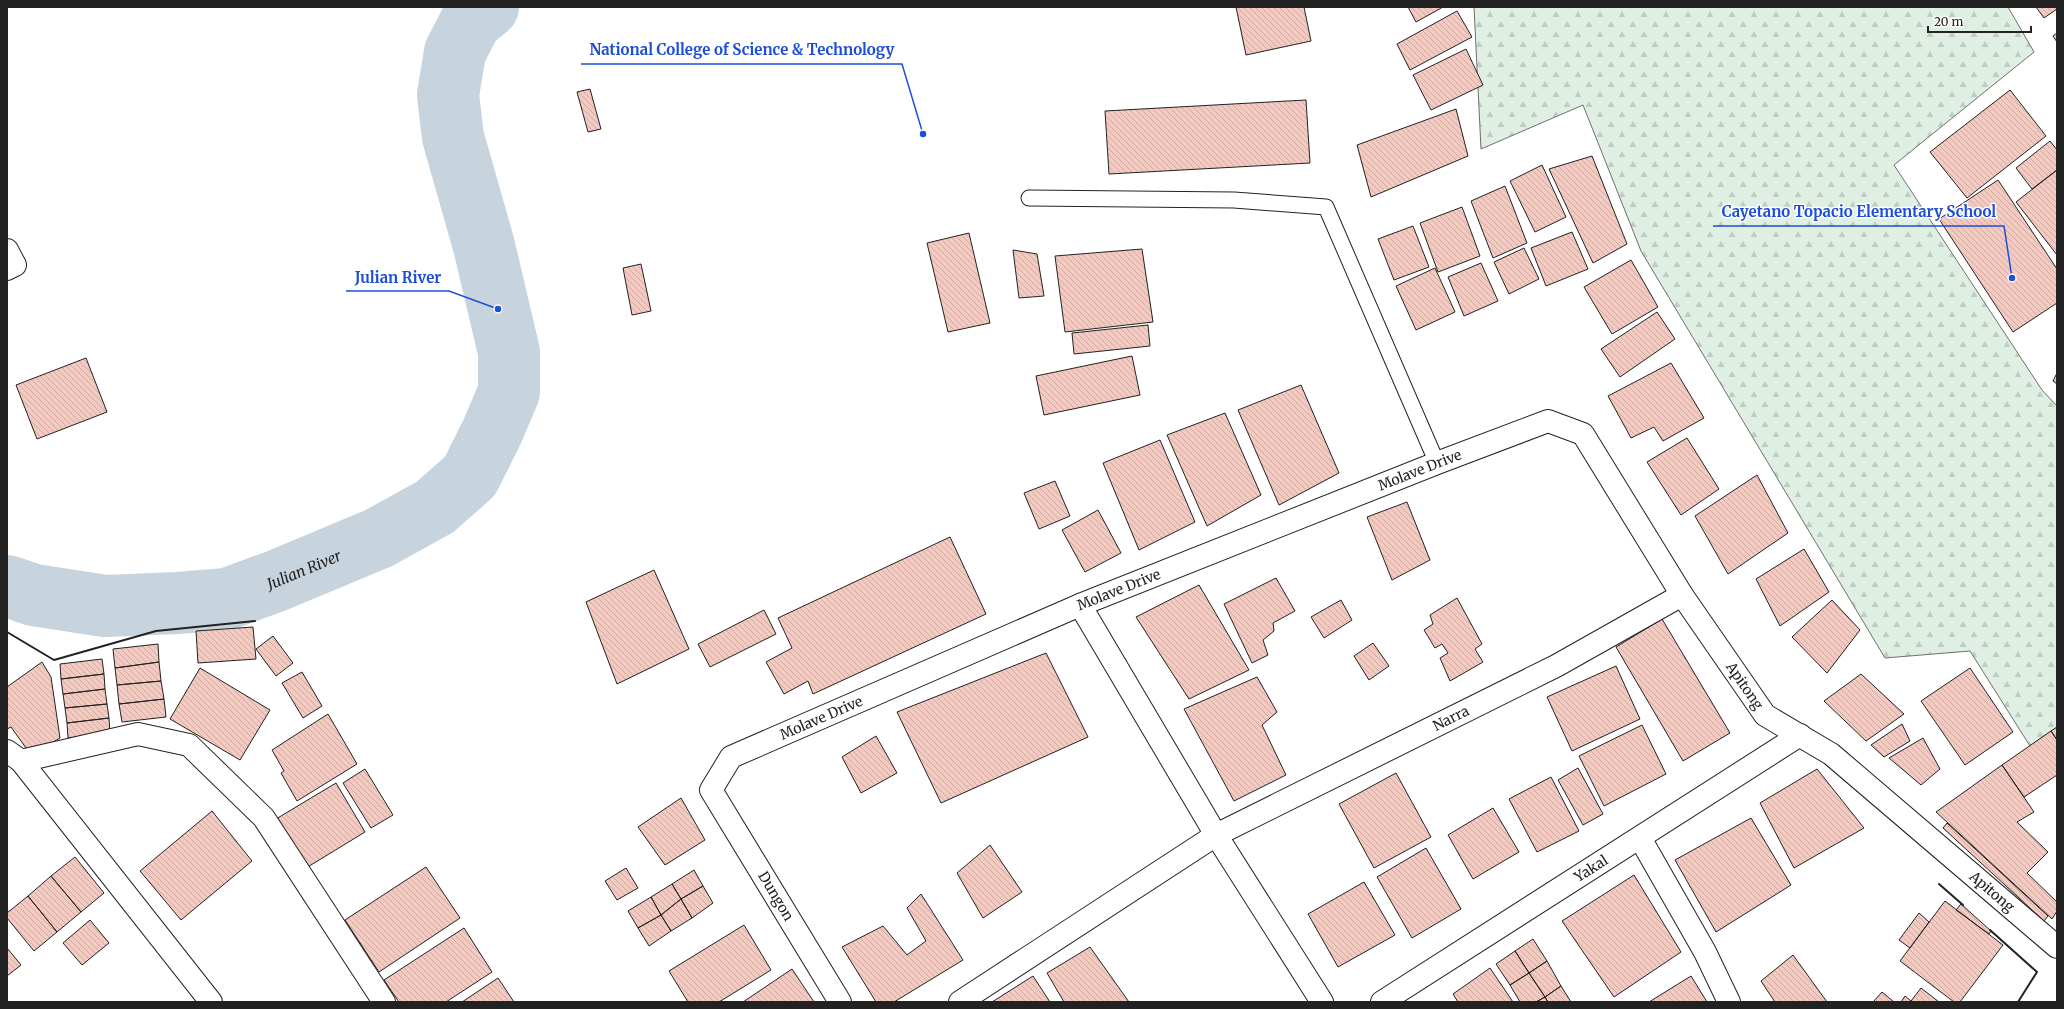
<svg xmlns="http://www.w3.org/2000/svg" width="2064" height="1009" viewBox="0 0 2064 1009" font-family="Merriweather,serif">
<style>
.forest{fill:url(#forest-firs);stroke:#6f6f6f}
.lines{fill:none;stroke-linecap:round;stroke-linejoin:round}
.river{stroke:#c7d3dd;stroke-width:62}
.building{fill:url(#building-back-hatch);stroke:#222}
.service-casing{stroke:#222;stroke-width:17}
.minor-casing{stroke:#222;stroke-width:24}
.service{stroke:#fff;stroke-width:15}
.minor{stroke:#fff;stroke-width:22}
.wall{stroke:#222;stroke-width:2}
.labels{text-anchor:middle;dominant-baseline:central;stroke-width:3;stroke-linejoin:round;paint-order:stroke}
.street-label{font-size:14px;fill:#222;stroke:#fff}
.water-label{font-size:15px;font-style:italic;fill:#222;stroke:#fff}
.leader{fill:none;stroke:#1d4ed8;stroke-width:1.5}
.callout-dot{fill:#1d4ed8;stroke:#fff;stroke-width:1.5}
.callout-label{font-size:15px;text-anchor:middle;font-weight:bold;fill:#1d4ed8;stroke:#fff;stroke-width:3;stroke-linejoin:round;paint-order:stroke}
</style>
<defs>
<pattern id="forest-firs" width="22" height="20" patternUnits="userSpaceOnUse"><rect width="22" height="20" fill="#e0efe3"/><path d="M5 1l3.5 6h-7zM16 11l3.5 6h-7z" fill="#c0cdc2"/></pattern>
<pattern id="building-back-hatch" width="6" height="6" patternUnits="userSpaceOnUse"><rect width="6" height="6" fill="#f3c9c0"/><path d="M-1 5l2 2M0 0l6 6M5-1l2 2" fill="none" stroke="#d0aca5"/></pattern>
</defs>
<rect width="100%" height="100%" fill="#fff"/>
<path class="forest" d="M1474 7H2008L2034 52 1894 165 2042 390 2057 406V727L2030 746 1970 651 1885 658 1641 251 1583 105 1481 149Z"/>
<g class="lines">
<path class="river" id="s1" d="M7 586 34 595 105 606 177 603 227 599 276 581 379 538 435 507 470 476 492 432 509 392V352L484 246 453 137 448 95 455 52 471 21 488 7"/>
</g>
<path class="building" d="M1236 7H1304L1311 41 1246 55Z
M1408 7H1443L1416 22Z
M2036 7H2057V9L2044 18Z
M1457 11 1472 37 1410 70 1397 44Z
M2057 33V42L2053 36Z
M1466 49 1483 85 1431 110 1413 75Z
M590 89 601 129 588 132 577 92Z
M2010 90 2046 136 1967 198 1930 152Z
M1306 100 1310 163 1109 174 1105 111Z
M1456 109 1468 156 1371 197 1357 145Z
M2050 141 2057 150V170L2032 189 2016 168Z
M1592 156 1627 244 1593 263 1549 169Z
M1542 165 1566 217 1535 232 1510 181Z
M2057 170V255L2016 202Z
M1998 180 2057 269V303L2013 332 1939 219Z
M1505 186 1527 243 1493 258 1471 201Z
M1462 207 1480 256 1438 272 1420 223Z
M1413 226 1429 267 1394 280 1378 239Z
M1572 232 1588 269 1546 286 1531 248Z
M969 233 990 323 948 332 927 243Z
M1524 248 1539 279 1509 294 1494 262Z
M1142 249 1153 322 1065 332 1055 256Z
M1013 250 1037 254 1044 296 1019 298Z
M1631 260 1658 307 1612 334 1584 287Z
M1481 263 1498 301 1464 316 1448 277Z
M641 264 651 311 632 315 623 268Z
M1435 268 1455 312 1416 330 1396 286Z
M1657 312 1675 339 1620 377 1601 349Z
M1148 325 1150 346 1074 354 1072 333Z
M1132 356 1140 395 1044 415 1036 376Z
M86 358 107 412 37 439 16 385Z
M1671 363 1704 418 1663 441 1654 427 1631 438 1608 396Z
M2057 373V384L2053 381Z
M1301 385 1339 473 1279 505 1238 410Z
M1225 413 1261 495 1207 526 1167 435Z
M1687 438 1719 489 1681 515 1647 462Z
M1160 440 1195 522 1139 550 1103 463Z
M1757 475 1788 533 1728 574 1695 516Z
M1055 481 1070 516 1039 529 1024 493Z
M1407 502 1430 560 1392 580 1367 517Z
M1098 510 1121 553 1085 572 1062 530Z
M950 537 986 614 813 694 808 681 784 694 766 662 792 648 778 618Z
M1804 549 1829 592 1780 626 1756 579Z
M654 570 689 649 617 684 586 602Z
M1276 578 1295 611 1273 623 1274 631 1263 640 1268 655 1252 663 1224 604Z
M1199 585 1249 670 1189 699 1136 617Z
M1457 598 1482 644 1475 649 1483 662 1450 681 1440 658 1448 653 1442 644 1435 648 1424 630 1433 624 1430 615Z
M1341 600 1352 620 1324 638 1311 617Z
M1832 600 1860 630 1827 673 1792 637Z
M764 610 776 634 710 667 698 644Z
M1662 619 1730 733 1683 761 1616 647Z
M253 627 256 659 198 663 196 631Z
M273 636 293 663 276 676 256 649Z
M1373 643 1389 666 1369 680 1354 656Z
M158 644 159 662 115 668 113 649Z
M1046 653 1088 737 941 803 897 712Z
M102 659 104 674 61 679 60 664Z
M42 662 51 677 60 738 31 755 11 727 7 729V687Z
M159 662 161 681 117 685 115 668Z
M1616 666 1640 719 1572 751 1547 697Z
M200 668 270 710 240 760 170 719Z
M1970 668 2013 732 1965 765 1921 701Z
M302 672 322 706 303 718 282 683Z
M104 674 105 689 63 694 61 679Z
M1861 674 1904 714 1866 741 1824 701Z
M1257 677 1277 712 1262 725 1286 775 1234 801 1184 709Z
M161 681 164 699 119 704 117 685Z
M105 689 107 704 65 708 63 694Z
M164 699 166 717 122 722 119 704Z
M107 704 109 718 67 723 65 708Z
M328 714 357 764 297 801 281 773 284 771 272 750Z
M109 718 110 733 68 738 67 723Z
M1902 724 1910 741 1884 757 1871 745Z
M1642 725 1666 774 1604 806 1579 756Z
M2057 727V740L2051 731Z
M2051 731 2057 740V775L2024 797 2002 765Z
M876 736 897 773 861 793 842 757Z
M1923 738 1940 769 1921 785 1889 758Z
M2002 765 2034 812 2017 822 2048 852 2027 873 2057 902V911L2052 919 1936 812Z
M1578 768 1603 814 1583 825 1558 780Z
M365 769 393 815 371 828 343 783Z
M1817 769 1864 828 1794 868 1760 803Z
M1396 773 1431 837 1374 868 1339 804Z
M1551 777 1579 831 1537 852 1509 799Z
M336 783 365 832 306 868 276 819Z
M681 798 705 840 665 865 638 827Z
M1493 808 1519 852 1473 879 1448 835Z
M212 811 252 861 181 920 140 871Z
M1751 818 1791 885 1716 932 1675 860Z
M1947 823 2048 916 2044 921 1943 828Z
M990 845 1022 892 983 918 957 873Z
M1426 848 1461 909 1412 938 1377 877Z
M75 857 104 893 81 912 51 876Z
M426 867 460 918 379 972 345 920Z
M626 868 638 888 617 900 605 881Z
M694 870 703 886 681 899 672 884Z
M1634 875 1681 952 1614 997 1562 921Z
M51 876 81 912 57 932 28 896Z
M1364 882 1395 935 1338 967 1308 914Z
M672 884 681 899 661 915 651 897Z
M703 886 713 903 692 918 681 899Z
M921 894 963 960 894 1002H876L842 947 883 926 907 955 926 941 907 908Z
M28 896 57 932 34 951 7 918V913Z
M651 897 661 915 638 928 628 911Z
M681 899 692 918 671 931 661 915Z
M1945 901 2003 945 1960 1002H1954L1900 961Z
M1961 904 1991 931 1989 934 1956 910Z
M1919 913 1929 922 1910 948 1899 940Z
M661 915 671 931 649 946 638 928Z
M90 920 109 943 82 965 63 943Z
M744 925 771 970 719 1002H688L669 971Z
M464 928 492 972 446 1002H399L384 980Z
M1533 939 1547 961 1529 973 1515 951Z
M1090 947 1129 1002H1064L1047 973Z
M7 948 21 965 7 976Z
M1515 951 1529 973 1510 985 1496 964Z
M1793 955 1827 1002H1775L1761 981Z
M1547 961 1561 986 1545 997 1529 973Z
M1490 968 1513 1002H1458L1453 994Z
M792 969 814 1002H743Z
M1529 973 1545 997 1536 1002H1520L1510 985Z
M1033 976 1050 1002H992Z
M1691 976 1707 1002H1649Z
M498 978 514 1002H462Z
M1561 986 1571 1002H1548L1545 997Z
M1921 988 1939 1002H1901L1905 996 1911 1001Z
M1882 992 1894 1002H1873Z
M1545 997 1548 1002H1536Z"/>
<g class="lines">
<defs>
<path id="service" d="M1029 198 1234 200 1326 207 1437 463"/>
<g id="minor">
<path d="M7 250 15 265 7 269"/>
<path d="M1080 605 1216 835 1322 1002"/>
<path d="M7 751 21 761 211 1002"/>
<path d="M21 761 138 734 189 745 264 818 384 1002"/>
<path d="M1640 838 1705 952 1729 1002"/>
<path id="s2" d="M840 1002 711 790 731 757 1080 605 1437 463 1548 421 1583 434 1682 595 1765 715 1831 754 2057 947"/>
<path id="s3" d="M960 1002 1216 835 1556 666 1682 595"/>
<path id="s4" d="M1382 1002 1800 735"/>
</g>
</defs>
<use href="#service" class="service-casing"/>
<use href="#minor" class="minor-casing"/>
<use href="#service" class="service"/>
<use href="#minor" class="minor"/>
<path class="wall" d="M7 632 54 660 156 631 255 621
M1939 884 1963 905
M1990 930 2037 972 2018 1002"/>
</g>
<g class="labels">
<g class="street-label">
<text stroke="none"><textPath href="#s2" startOffset="1033">Molave Drive</textPath></text>
<text stroke="none"><textPath href="#s2" startOffset="709">Molave Drive</textPath></text>
<text stroke="none"><textPath href="#s2" startOffset="1507">Apitong</textPath></text>
<text stroke="none"><textPath href="#s2" startOffset="385">Molave Drive</textPath></text>
<text stroke="none"><textPath href="#s3" startOffset="568">Narra</textPath></text>
<text stroke="none"><textPath href="#s4" startOffset="248">Yakal</textPath></text>
<text stroke="none"><textPath href="#s2" startOffset="1831">Apitong</textPath></text>
<text transform="translate(776 896) rotate(59)">Dungon</text>
</g>
<g class="water-label">
<text stroke="none"><textPath href="#s1" startOffset="305">Julian River</textPath></text>
</g>
</g>
<path class="leader" d="M923 134L902 64H581M2012 278L2004 226H1713M498 309L449 291H346"/>
<g class="callout-dot">
<circle cx="923" cy="134" r="4"/>
<circle cx="2012" cy="278" r="4"/>
<circle cx="498" cy="309" r="4"/>
</g>
<g class="callout-label">
<text x="742" y="55">National College of Science &amp; Technology</text>
<text x="1859" y="217">Cayetano Topacio Elementary School</text>
<text x="398" y="283">Julian River</text>
</g>
<rect width="2064" height="1009" fill="none" stroke="#222222" stroke-width="16"/>
<path d="M1928 26v6h103v-6" fill="none" stroke="#222222" stroke-width="2"/>
<text x="1934" y="26" font-size="12" fill="#222222" stroke="#ffffff" stroke-width="3" paint-order="stroke">20 m</text>
</svg>
